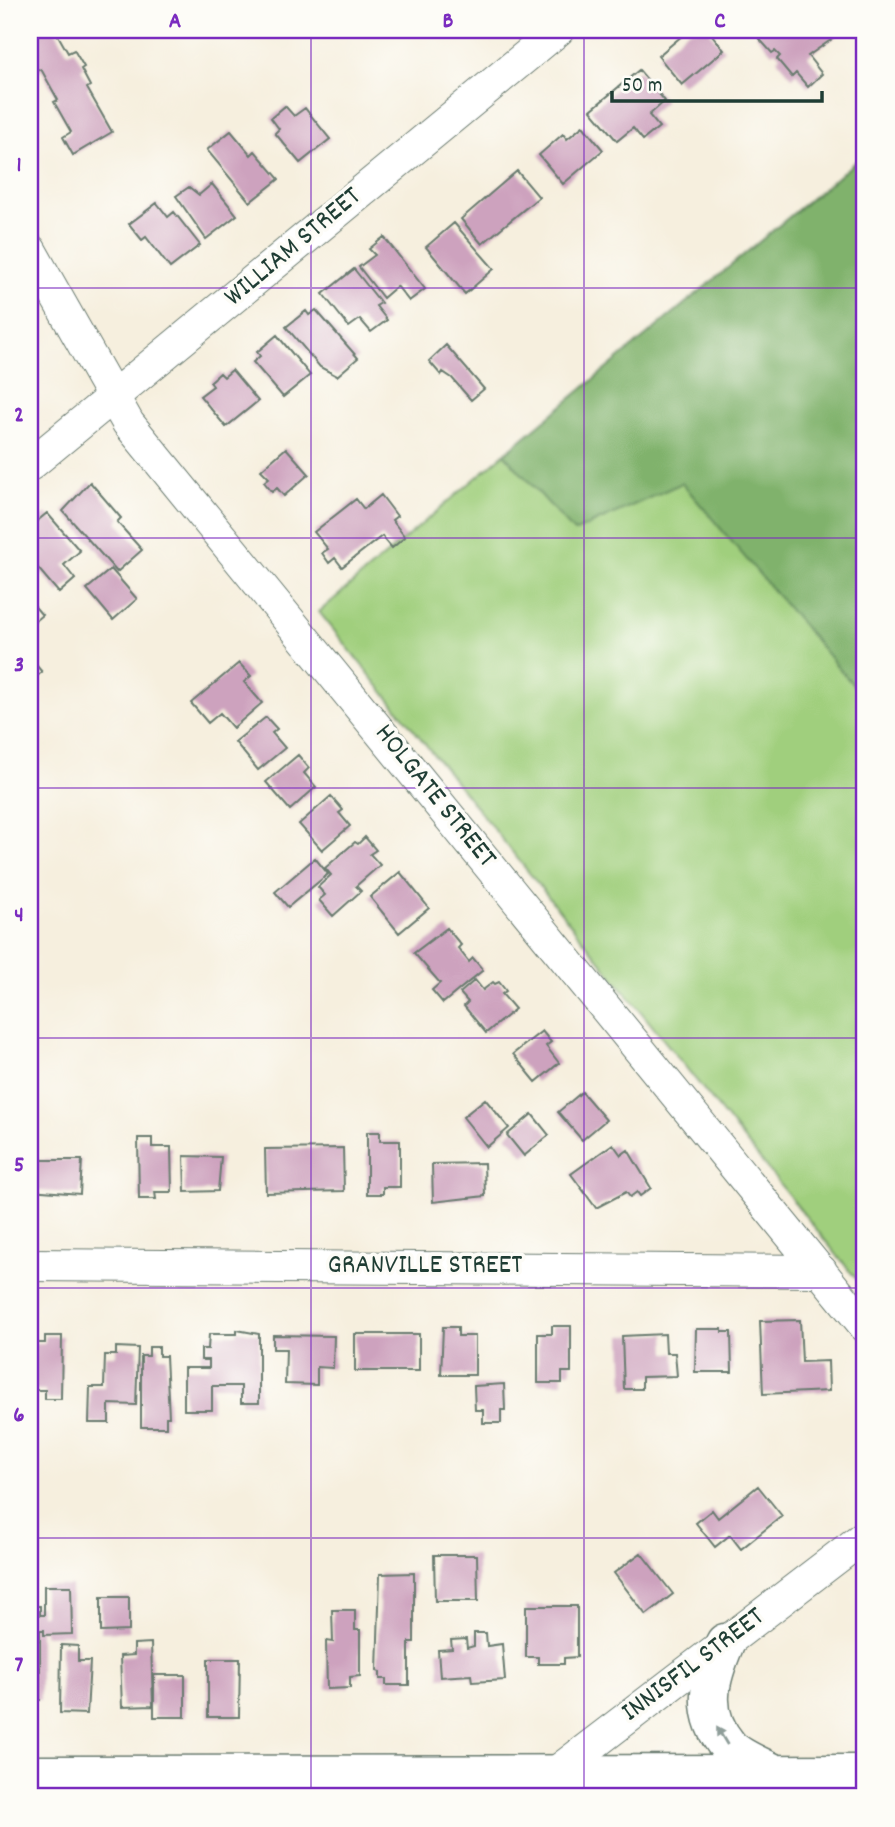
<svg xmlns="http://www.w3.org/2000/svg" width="895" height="1827" viewBox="0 0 895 1827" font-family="Dekko,sans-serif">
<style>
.green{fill:#a0cf7d;stroke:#608658;stroke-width:2}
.forest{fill:#80b26c;stroke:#507850;stroke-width:2}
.building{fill:#cda2be}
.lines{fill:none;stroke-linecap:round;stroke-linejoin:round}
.minor-casing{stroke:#6a7b70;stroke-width:34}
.secondary-casing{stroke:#6a7b70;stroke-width:41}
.minor{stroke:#fff;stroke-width:32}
.secondary{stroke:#fff;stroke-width:38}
.oneway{fill:#8f9e9a}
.grid{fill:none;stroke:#7b2cbf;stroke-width:2;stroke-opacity:0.55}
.labels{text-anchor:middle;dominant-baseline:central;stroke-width:7;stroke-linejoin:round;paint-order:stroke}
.street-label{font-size:28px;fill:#1f3d34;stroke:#fdfcf7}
.neatline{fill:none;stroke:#7b2cbf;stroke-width:2.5}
.grid-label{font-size:23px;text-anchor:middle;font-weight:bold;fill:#7b2cbf}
</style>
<rect width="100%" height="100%" fill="#fdfcf7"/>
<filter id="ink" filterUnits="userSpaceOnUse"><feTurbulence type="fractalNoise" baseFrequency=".0143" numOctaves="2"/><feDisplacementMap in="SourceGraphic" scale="14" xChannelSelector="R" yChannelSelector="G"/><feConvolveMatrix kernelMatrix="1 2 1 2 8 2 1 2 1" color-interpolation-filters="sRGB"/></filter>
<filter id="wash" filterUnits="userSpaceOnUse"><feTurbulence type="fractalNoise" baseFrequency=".00686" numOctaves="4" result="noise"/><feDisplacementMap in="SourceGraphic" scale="28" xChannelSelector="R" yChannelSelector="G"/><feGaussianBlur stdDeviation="1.57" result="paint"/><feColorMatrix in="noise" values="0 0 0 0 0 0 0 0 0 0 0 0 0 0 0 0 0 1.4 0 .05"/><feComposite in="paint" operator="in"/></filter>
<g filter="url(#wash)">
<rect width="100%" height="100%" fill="#f6efde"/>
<path class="green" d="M865 154V1290L319 612 504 454Z"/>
<path class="forest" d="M865 154V699L682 483 574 532 504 454Z"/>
<g id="blocks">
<path class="building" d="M30 30H55L68 53 74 50 84 67 81 69 90 86 87 88 112 132 73 155 63 137 71 132 54 102 58 100 41 69 37 71 30 58Z
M689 30H708L724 50 682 85 658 56Z
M762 30H845L808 56 822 74 808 87 796 73 792 77 777 59 780 56 775 51 772 53 756 35Z
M639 70 665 101 649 115 659 127 643 140 633 128 617 141 591 110Z
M285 106 294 116 305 108 330 139 300 163 275 133 279 129 271 118Z
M583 126 603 150 563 184 539 155 563 134 567 139Z
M231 131 251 155 255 151 279 179 250 202 207 150Z
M517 171 539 197 482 244 461 219Z
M212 184 237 215 206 239 176 196 189 187 199 195Z
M157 203 168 217 174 212 200 245 170 268 146 237 142 240 129 224Z
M454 223 494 269 465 294 426 247Z
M384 237 425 289 409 301 397 286 383 298 359 267 375 255 369 249Z
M354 269 381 303 376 306 387 320 371 332 360 319 349 327 323 294Z
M316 310 358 358 337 376 320 367 286 327 306 311 309 315Z
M277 335 310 375 283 397 253 362 260 356 257 352Z
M446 345 484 389 471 400 452 378 443 372 441 375 429 361Z
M232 370 258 401 226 427 200 396 213 386 210 382 220 373 224 377Z
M286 448 309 474 284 496 277 488 272 492 264 482 269 478 261 470Z
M90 482 121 518 117 522 142 550 117 572 63 511Z
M381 495 397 516 392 520 405 537 392 548 382 536 342 567 335 558 329 563 322 553 328 549 314 532 356 499 364 509Z
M47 513 80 551 64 565 75 579 59 593 31 560 35 556 30 550V527Z
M111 569 137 599 113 620 87 589Z
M30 601 42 615 30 625Z
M30 658 42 672 30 682Z
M239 663 251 676 244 682 262 703 233 728 220 713 208 723 191 703Z
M266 717 277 729 272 733 285 748 258 770 235 742Z
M298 755 309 768 304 773 316 787 290 810 266 782Z
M331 796 343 810 339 813 350 826 322 850 299 824Z
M365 837 376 850 370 854 380 865 356 886 361 891 333 916 319 900 325 895 318 887 331 875 325 868 355 842 358 844Z
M315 858 328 874 288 907 275 892Z
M400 872 429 908 399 933 370 897Z
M447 928 461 945 458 948 469 962 473 958 483 970 443 1003 432 990 440 983 414 953Z
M475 980 483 990 493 982 495 984 499 982 506 991 502 994 515 1009 486 1033 464 1006 468 1002 460 993Z
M542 1031 551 1042 546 1046 559 1063 536 1082 513 1054Z
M582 1092 606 1120 582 1140 558 1112Z
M485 1099 509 1128 487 1147 463 1117Z
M532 1114 549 1135 524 1156 507 1135Z
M367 1132H380V1141H400V1187H383V1194H367Z
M138 1138H152V1147H171L172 1192H155L156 1199H139Z
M613 1144 621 1155 628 1150 651 1188 640 1196 637 1192 630 1197 626 1192 596 1208 571 1174Z
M343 1148 344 1191 266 1193 265 1149Z
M184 1156 221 1157 218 1191 185 1192Z
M30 1160H82L80 1194 30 1190Z
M484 1163 485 1196 433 1202 432 1164Z
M800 1320 802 1362 828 1361 829 1391 763 1394 760 1321Z
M552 1326H571V1372H562V1383H538V1334H552Z
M443 1327H458V1336H475V1375H441Z
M696 1329H722V1332H731L732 1372H695Z
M237 1330 259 1334V1403H241V1386H212V1410H184V1368H209V1360H201V1349H208L209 1334H237Z
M355 1334H419V1371H355Z
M665 1334 666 1353H675L677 1376 642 1377V1389H624L622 1336Z
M273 1335 334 1336 333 1368 317 1367V1385L285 1384 286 1349H273Z
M45 1336H62L61 1399H45V1390H30V1343H45Z
M116 1347 138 1348 136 1405 109 1404V1423H89L90 1387H104L105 1355H116Z
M149 1347H159V1356H166L169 1417H166V1427H141V1356H149Z
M504 1384 505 1410H501V1423H483V1410H475L474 1386Z
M758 1486 782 1516 741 1549 730 1535 715 1547 696 1523 712 1510 718 1518Z
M641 1553 673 1594 646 1615 614 1573Z
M434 1555H477L478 1601H435Z
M414 1573V1642H409V1685H386V1679H380V1672L377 1671 380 1574Z
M44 1586H71L72 1634 44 1635V1630H40V1700H30V1606H40V1615H44Z
M101 1597H129V1631L101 1632Z
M526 1606H577V1657L564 1658V1664H538V1657H526Z
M332 1610H355V1630H360V1676L350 1677V1688L327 1689 326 1641 333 1642Z
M474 1633H486L487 1646 502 1644 505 1680 472 1682 471 1675 440 1677 438 1650 452 1649 451 1640 466 1639 467 1648 474 1646Z
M151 1643 153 1706 122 1707 120 1656 134 1655V1644Z
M61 1645 78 1646V1661H90L87 1714 60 1713Z
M208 1659H240L239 1717H208Z
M154 1675H185V1717H154Z"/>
</g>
</g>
<g filter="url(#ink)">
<use href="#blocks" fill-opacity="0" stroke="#6a7b70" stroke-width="2"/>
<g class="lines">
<defs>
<path id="minor" d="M30 250 128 423 865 1326
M30 465 558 30
M30 1265 821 1271
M524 1797 865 1536"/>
<path id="secondary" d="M725 1643C710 1678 699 1712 728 1746 738 1758 761 1766 775 1774
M30 1775 865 1774"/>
</defs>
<use href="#minor" class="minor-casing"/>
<use href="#secondary" class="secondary-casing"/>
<use href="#minor" class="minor"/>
<use href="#secondary" class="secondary"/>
</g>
<defs><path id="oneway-solid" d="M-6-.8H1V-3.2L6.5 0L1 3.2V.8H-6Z" transform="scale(1.75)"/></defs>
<use class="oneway" href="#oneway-solid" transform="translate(722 1736) rotate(-121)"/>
</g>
<path class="grid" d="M311 30V1797M584 30V1797M30 288H865M30 538H865M30 788H865M30 1038H865M30 1288H865M30 1538H865"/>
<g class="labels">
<g class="street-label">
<text transform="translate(294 248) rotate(-40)">WILLIAM STREET</text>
<text transform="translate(434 797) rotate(51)">HOLGATE STREET</text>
<text x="425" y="1267">GRANVILLE STREET</text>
<text transform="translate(694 1666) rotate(-37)">INNISFIL STREET</text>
</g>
</g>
<rect width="895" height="1827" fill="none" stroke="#fdfcf7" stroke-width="77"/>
<path d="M612 91v10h210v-10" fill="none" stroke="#1f3d34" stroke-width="3.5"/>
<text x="622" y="91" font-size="21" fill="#1f3d34" stroke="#fdfcf7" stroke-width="5" paint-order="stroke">50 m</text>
<rect x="38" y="38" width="818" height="1750" class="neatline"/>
<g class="grid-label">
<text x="175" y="27">A</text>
<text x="448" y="27">B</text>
<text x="720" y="27">C</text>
<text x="19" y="171">1</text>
<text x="19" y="421">2</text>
<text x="19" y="671">3</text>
<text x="19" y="921">4</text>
<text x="19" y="1171">5</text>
<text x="19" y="1421">6</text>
<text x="19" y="1671">7</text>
</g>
</svg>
